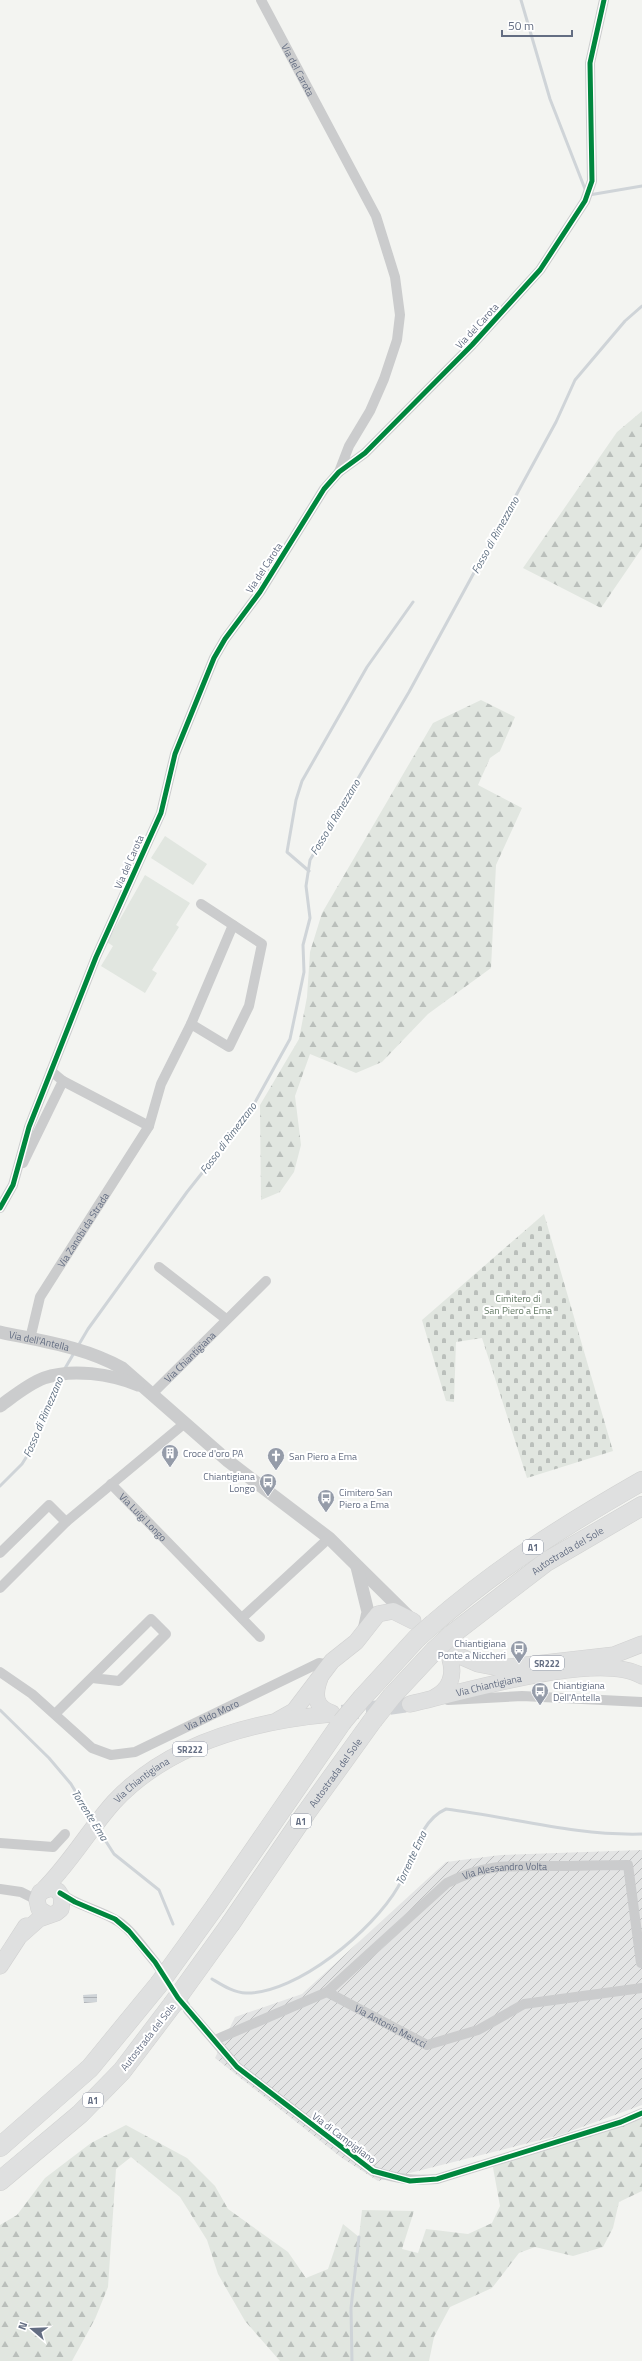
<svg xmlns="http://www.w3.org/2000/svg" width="642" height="2361" viewBox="0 0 642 2361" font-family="'Titillium Web',sans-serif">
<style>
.industrial{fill:url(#industrial-furrows)}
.forest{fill:url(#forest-firs)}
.cemetery{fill:url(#cemetery-stones)}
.garden{fill:#e1e6e0}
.water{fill:url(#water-rules)}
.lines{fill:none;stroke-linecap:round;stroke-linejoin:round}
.stream{stroke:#cfd4d8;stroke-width:3}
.minor-tunnel{stroke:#cfd2d5;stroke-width:10;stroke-dasharray:10 5;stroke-linecap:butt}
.primary-tunnel{stroke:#cfd2d5;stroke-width:16;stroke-dasharray:16 8;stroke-linecap:butt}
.primary-casing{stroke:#d1d1d1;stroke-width:17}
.motorway-casing{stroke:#d0d1d0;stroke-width:20}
.minor{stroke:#cbcccd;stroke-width:10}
.tertiary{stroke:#cbcccd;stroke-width:13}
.primary{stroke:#dfe0e0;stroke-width:16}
.motorway{stroke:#dfe0e0;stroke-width:19}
.motorway-bridge-casing{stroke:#d0d1d0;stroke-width:20;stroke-linecap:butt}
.motorway-bridge{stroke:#dfe0e0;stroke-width:19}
.cycleway-casing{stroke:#fff;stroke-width:8}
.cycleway{stroke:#00873e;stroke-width:5}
.labels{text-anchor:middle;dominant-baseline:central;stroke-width:4;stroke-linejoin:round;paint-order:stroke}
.shield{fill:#fff;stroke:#9299a8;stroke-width:1}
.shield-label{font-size:9px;font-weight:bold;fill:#636d82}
.street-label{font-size:10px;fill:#636d82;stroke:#fff}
.park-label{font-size:10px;fill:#627963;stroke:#fff}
.poi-label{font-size:10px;fill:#636d82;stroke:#fff;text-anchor:start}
.water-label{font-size:11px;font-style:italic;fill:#647485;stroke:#fff}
</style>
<defs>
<pattern id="industrial-furrows" width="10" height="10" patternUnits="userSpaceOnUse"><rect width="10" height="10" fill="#e3e4e4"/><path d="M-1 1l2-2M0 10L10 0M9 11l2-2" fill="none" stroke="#bcbdbe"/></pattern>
<pattern id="forest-firs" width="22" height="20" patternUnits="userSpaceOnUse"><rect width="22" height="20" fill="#e1e6e0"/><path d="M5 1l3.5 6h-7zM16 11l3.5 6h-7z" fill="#babfbb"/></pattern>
<pattern id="cemetery-stones" width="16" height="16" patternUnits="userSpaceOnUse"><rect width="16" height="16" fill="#e1e6e0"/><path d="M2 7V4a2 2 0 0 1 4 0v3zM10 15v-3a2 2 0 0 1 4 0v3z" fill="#babfbb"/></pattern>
<pattern id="water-rules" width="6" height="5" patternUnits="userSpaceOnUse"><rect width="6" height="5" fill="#cfd4d8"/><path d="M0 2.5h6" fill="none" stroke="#acb0b5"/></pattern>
</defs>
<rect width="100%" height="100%" fill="#f3f4f1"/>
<path class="industrial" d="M642 1850V2105L560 2135 378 2181 342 2158 215 2058 235 2017 302 1994 446 1862 501 1855Z"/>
<path class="forest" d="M642 411V548L601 608 523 568 617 432Z
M481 700 515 717 500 751 490 758 478 785 522 808 496 865 491 968 428 1014 382 1062 356 1073 310 1054 295 1096 301 1145 294 1172 280 1192 261 1200 260 1105 299 1039 307 997 310 952 322 913 433 723Z
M642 2113V2191L619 2202 613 2228 603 2247 573 2256 535 2247 519 2253 492 2288 450 2307 434 2337 429 2361H280L245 2321 218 2274 207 2240 180 2197 131 2157 116 2169 108 2287 95 2319 72 2361H0V2225L17 2215 45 2178 91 2143 126 2125 187 2158 215 2186 228 2209 288 2252 306 2278 328 2269 343 2224 359 2237 362 2210 414 2211 402 2249 418 2253 426 2229 468 2234 492 2223 500 2206 492 2162Z"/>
<path class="cemetery" d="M544 1214 613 1451 527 1478 482 1338 456 1342 454 1402 446 1401 422 1320Z"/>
<path class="garden" d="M165 836 207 864 193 885 151 858Z
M145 875 190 903 176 925 179 927 152 970 157 973 145 993 101 966 113 946 107 942Z"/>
<path class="water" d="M97 1994V2002L84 2003 83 1995Z"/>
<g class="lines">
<path class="stream" d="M521 0 550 99 585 189
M589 195 642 186
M309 871 287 852 296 800 302 781 367 667 413 602
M78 1346 88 1329 187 1192 248 1115 290 1039 304 972 303 945 310 918 306 886 310 860 409 692 556 422 575 380 625 321 642 306
M64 1370 74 1353
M0 1486 22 1464 32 1448 59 1379
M0 1710 49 1758 71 1784 93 1821
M98 1829 114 1854 159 1890 173 1924
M212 1979C222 1985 234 1993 246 1993 297 1994 373 1930 398 1887 412 1862 418 1821 446 1809 511 1817 575 1836 642 1834
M352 2361 351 2308 359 2237"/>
<path class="minor-tunnel" d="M155 1962 188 2010"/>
<path class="primary-tunnel" d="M342 1713 410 1704"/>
<defs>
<g id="primary">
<path d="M455 1654 478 1664 499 1668 614 1655 642 1644"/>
<path d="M320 1678C314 1694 314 1707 332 1713"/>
<path d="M435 1697C450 1689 455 1676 450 1659"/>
<path id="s9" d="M410 1704C461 1693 598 1650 642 1676"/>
<path d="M278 1720 294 1711 332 1661 356 1642 378 1614 393 1611 413 1621"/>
<path id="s10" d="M44 1889C70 1863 89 1830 114 1802 169 1743 254 1721 331 1714"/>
<path d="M21 1935 39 1919 56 1913 61 1909 62 1897 58 1891 51 1888 40 1892 37 1900 39 1909 49 1915"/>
<path d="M0 1966 26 1926"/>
</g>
<g id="motorway">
<path d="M433 1624C500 1566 565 1525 642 1481"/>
<path id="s11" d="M451 1635 546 1562 642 1506"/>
<path d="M392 1696 434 1651"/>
<path d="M362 1698 417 1638"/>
<path d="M216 1905 342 1722"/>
<path id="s12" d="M231 1923 306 1813 373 1720"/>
<path d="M0 2147 90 2068 159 1984"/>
<path d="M0 2181 80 2114 122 2071 172 2005"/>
</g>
</defs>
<use href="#primary" class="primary-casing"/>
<use href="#motorway" class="motorway-casing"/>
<g class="minor">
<path id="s1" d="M261 0 376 216 395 277 400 315 397 340 384 379 370 411 349 446 339 472"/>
<path d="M191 1024 229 1047 249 1006 262 944 201 904"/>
<path d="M51 1071 63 1081 149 1126"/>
<path d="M23 1163 63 1081"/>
<path d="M0 1208 13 1185 29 1127 96 957 161 813 175 754 214 658 225 639 260 592 324 489 339 472 365 453 472 345 540 270 585 201 592 181 590 63 604 0"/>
<path d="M159 1267 226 1319"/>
<path id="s2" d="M30 1339 40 1297 149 1126 161 1084 191 1024 233 925"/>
<path id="s3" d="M152 1394 266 1281"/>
<path id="s4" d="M111 1484 260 1637"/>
<path d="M66 1522 185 1423"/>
<path d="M0 1553 49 1505 66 1522 0 1588"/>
<path d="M242 1618 329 1538"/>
<path id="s5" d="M0 1672 32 1694 92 1748 111 1755 135 1752 319 1663 325 1664 326 1669"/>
<path d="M448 1700 522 1696 642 1702"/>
<path d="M55 1714 151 1619 166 1634 119 1681 92 1678"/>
<path d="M0 1843 53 1847 65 1834"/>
<path d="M0 1889 21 1892 37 1900"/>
<path d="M60 1893C76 1905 96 1909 114 1919 130 1927 143 1948 155 1962"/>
<path id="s6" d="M327 1992 447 1883C487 1863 511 1866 554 1866 579 1866 603 1865 628 1865L641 1963"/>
<path d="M188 2010 237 2067 373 2171C397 2179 412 2181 437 2179L621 2122 642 2113"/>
<path id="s7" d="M215 2040 327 1992 427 2045 478 2030 524 2004 642 1988"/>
</g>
<g class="tertiary">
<path id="s8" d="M0 1332C41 1341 85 1347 122 1368L228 1461 329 1538 407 1615"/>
<path d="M0 1406C14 1396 28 1384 44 1378 72 1368 111 1374 138 1385"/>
<path d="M357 1567 368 1612 364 1630"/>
</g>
<use href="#primary" class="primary"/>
<use href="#motorway" class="motorway"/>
<defs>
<path id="motorway-bridge" d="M417 1638 433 1624
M434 1651 451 1635
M373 1720 392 1696
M342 1722 362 1698
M159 1984 216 1905
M172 2005 231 1923"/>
</defs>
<use href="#motorway-bridge" class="motorway-bridge-casing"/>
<use href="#motorway-bridge" class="motorway-bridge"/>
<defs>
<path id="cycleway" d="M0 1208 13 1185 29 1127 96 957 161 813 175 754 214 658 225 639 260 592 324 489 339 472 365 453 472 345 540 270 585 201 592 181 590 63 604 0
M60 1893 75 1902 115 1919 129 1931 155 1962 178 1998 237 2067 373 2171 410 2181 437 2179 621 2122 642 2113"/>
</defs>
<use href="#cycleway" class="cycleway-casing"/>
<use href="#cycleway" class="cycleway"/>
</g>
<defs>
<symbol id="building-pin" viewBox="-11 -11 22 30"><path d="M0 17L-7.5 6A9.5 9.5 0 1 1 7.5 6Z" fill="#959ca9" stroke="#fff"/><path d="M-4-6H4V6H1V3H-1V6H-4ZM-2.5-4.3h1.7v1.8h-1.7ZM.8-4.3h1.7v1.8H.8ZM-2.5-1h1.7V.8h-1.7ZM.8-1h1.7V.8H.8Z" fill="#fff"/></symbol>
<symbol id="church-pin" viewBox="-11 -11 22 30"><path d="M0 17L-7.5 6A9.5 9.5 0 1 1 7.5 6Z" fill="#959ca9" stroke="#fff"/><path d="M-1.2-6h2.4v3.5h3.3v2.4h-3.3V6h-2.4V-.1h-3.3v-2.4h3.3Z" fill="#fff"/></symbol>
<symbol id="bus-pin" viewBox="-11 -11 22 30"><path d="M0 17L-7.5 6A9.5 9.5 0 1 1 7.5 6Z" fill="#959ca9" stroke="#fff"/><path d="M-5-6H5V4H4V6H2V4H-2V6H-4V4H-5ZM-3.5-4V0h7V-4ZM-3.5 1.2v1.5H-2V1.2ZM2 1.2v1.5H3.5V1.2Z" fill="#fff"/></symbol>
</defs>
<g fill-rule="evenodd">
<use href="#building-pin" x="160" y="1443" width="20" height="27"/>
<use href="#church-pin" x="266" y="1446" width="20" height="27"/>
<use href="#bus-pin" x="258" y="1472" width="20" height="27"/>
<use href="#bus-pin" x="316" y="1488" width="20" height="27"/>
<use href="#bus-pin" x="509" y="1639" width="20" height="27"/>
<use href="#bus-pin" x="530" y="1681" width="20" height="27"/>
</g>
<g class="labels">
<g class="shield">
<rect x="523" y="1540" width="20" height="14" rx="3"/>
<rect x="530" y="1656" width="34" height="14" rx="3"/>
<rect x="173" y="1742" width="34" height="14" rx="3"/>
<rect x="291" y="1814" width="20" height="14" rx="3"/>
<rect x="83" y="2093" width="20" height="14" rx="3"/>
</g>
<g class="shield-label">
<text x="533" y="1547">A1</text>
<text x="547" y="1663">SR222</text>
<text x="190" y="1749">SR222</text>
<text x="301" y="1821">A1</text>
<text x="93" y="2100">A1</text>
</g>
<g class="street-label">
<text stroke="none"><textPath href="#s1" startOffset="79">Via del Carota</textPath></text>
<text transform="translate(477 326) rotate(-47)">Via del Carota</text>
<text transform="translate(264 568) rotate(-57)">Via del Carota</text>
<text transform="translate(129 862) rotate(-66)">Via del Carota</text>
<text stroke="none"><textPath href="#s2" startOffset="123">Via Zanobi da Strada</textPath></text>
<text stroke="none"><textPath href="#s8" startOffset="40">Via dell'Antella</textPath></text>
<text stroke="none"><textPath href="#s3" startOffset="53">Via Chiantigiana</textPath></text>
<text stroke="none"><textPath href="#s4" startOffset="46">Via Luigi Longo</textPath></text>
<text stroke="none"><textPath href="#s11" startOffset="144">Autostrada del Sole</textPath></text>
<text stroke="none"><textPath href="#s9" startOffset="81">Via Chiantigiana</textPath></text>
<text stroke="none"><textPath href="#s5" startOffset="249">Via Aldo Moro</textPath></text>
<text stroke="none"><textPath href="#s12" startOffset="183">Autostrada del Sole</textPath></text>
<text stroke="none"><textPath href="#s10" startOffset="147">Via Chiantigiana</textPath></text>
<text stroke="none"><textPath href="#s6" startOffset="222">Via Alessandro Volta</textPath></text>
<text stroke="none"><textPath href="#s7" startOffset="194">Via Antonio Meucci</textPath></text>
<text transform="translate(148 2037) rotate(-52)">Autostrada del Sole</text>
<text transform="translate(344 2138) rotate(37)">Via di Campigliano</text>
</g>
<g class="park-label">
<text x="518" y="1298">Cimitero di<tspan x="518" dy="12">San Piero a Ema</tspan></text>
</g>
<g class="poi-label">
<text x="183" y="1453">Croce d'oro PA</text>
<text x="289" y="1456">San Piero a Ema</text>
<text x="255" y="1476" text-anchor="end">Chiantigiana<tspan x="255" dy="12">Longo</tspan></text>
<text x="339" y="1492">Cimitero San<tspan x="339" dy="12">Piero a Ema</tspan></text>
<text x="506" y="1643" text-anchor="end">Chiantigiana<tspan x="506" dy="12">Ponte a Niccheri</tspan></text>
<text x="553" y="1685">Chiantigiana<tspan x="553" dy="12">Dell'Antella</tspan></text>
</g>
<g class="water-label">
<text transform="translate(495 535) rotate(-61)">Fosso di Rimezzano</text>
<text transform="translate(335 817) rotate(-59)">Fosso di Rimezzano</text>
<text transform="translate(228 1138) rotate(-53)">Fosso di Rimezzano</text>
<text transform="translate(43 1417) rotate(-67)">Fosso di Rimezzano</text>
<text transform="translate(90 1815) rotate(58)">Torrente Ema</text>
<text transform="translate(411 1858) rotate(-65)">Torrente Ema</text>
</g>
</g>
<g transform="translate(32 2329) rotate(289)" stroke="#ffffff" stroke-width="3" paint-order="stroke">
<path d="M0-3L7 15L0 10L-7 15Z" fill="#636d82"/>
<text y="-6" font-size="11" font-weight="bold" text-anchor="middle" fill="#636d82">N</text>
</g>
<path d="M502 30v6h70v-6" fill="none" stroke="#636d82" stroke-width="2"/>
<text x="508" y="30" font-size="12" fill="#636d82" stroke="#ffffff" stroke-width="3" paint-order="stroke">50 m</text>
</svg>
